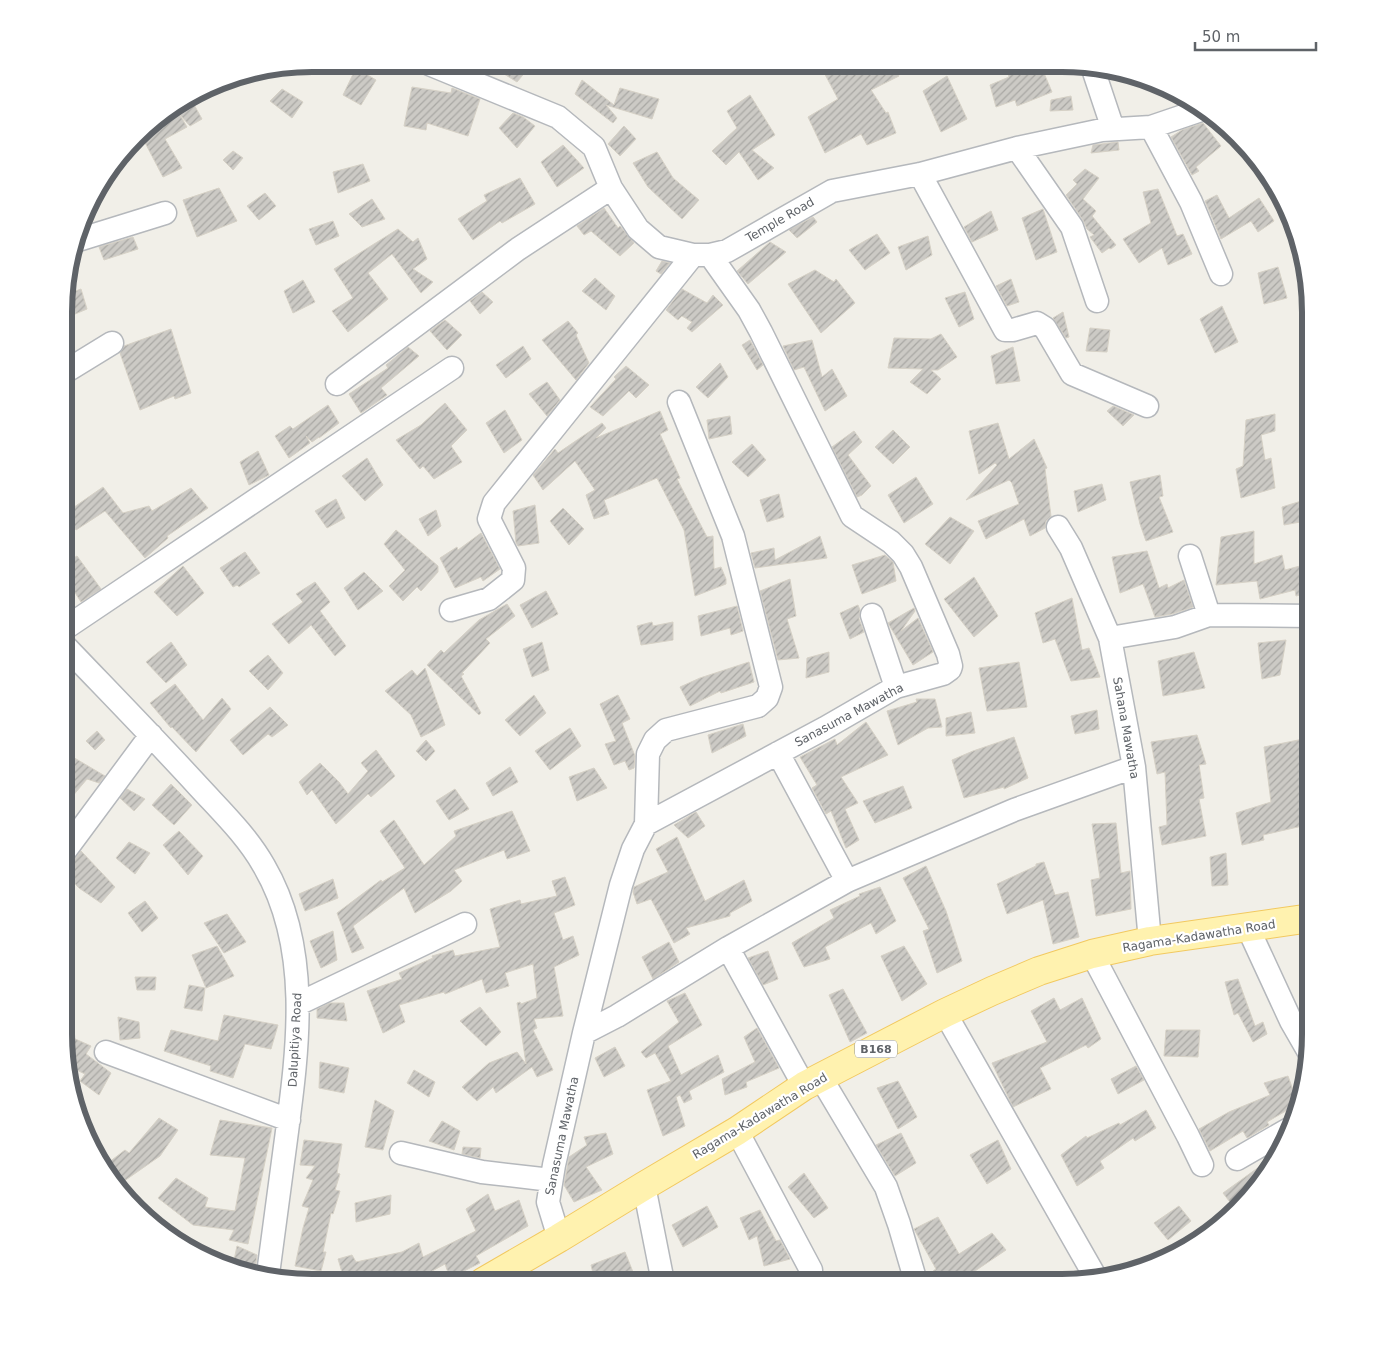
<svg xmlns="http://www.w3.org/2000/svg" width="1375" height="1346" viewBox="0 0 1375 1346" font-family="'DejaVu Sans',sans-serif">
<style>
.building{fill:url(#building-hatch);stroke:#d6d1c6}
.lines{fill:none;stroke-linecap:round;stroke-linejoin:round}
.minor-casing{stroke:#b5b8bc;stroke-width:25}
.major-casing{stroke:#f2c960;stroke-width:30}
.minor{stroke:#fff;stroke-width:22}
.major{stroke:#fff2af;stroke-width:28}
.labels{text-anchor:middle;dominant-baseline:central;stroke-width:4.5;stroke-linejoin:round;paint-order:stroke}
.shield{fill:#fff;stroke:#8f9295;stroke-width:1}
.shield-label{font-size:11px;font-weight:bold;fill:#5f6368}
.street-label{font-size:12px;fill:#5f6368;stroke:#fff}
.rim{fill:none;stroke:#5f6368;stroke-width:6}
</style>
<defs>
<pattern id="building-hatch" width="6" height="6" patternUnits="userSpaceOnUse" patternTransform="scale(1.25)"><rect width="6" height="6" fill="#cccac5"/><path d="M-1 1l2-2M0 6l6-6M5 7l2-2" fill="none" stroke="#a9a8a4"/></pattern>
</defs>
<rect width="100%" height="100%" fill="#f1efe8"/>
<path class="building" d="M488 64H532L517 82Z
M820 65H892L899 76 871 90 886 113 888 112 896 133 867 145 861 134 825 153 808 117 838 99Z
M1006 66H1041L1052 92 1017 106 1015 100 996 107 990 85 1009 77Z
M356 68 376 80 361 105 343 95Z
M947 76 967 119 941 132 923 91Z
M582 80 614 105 620 88 659 99 652 119 606 105 617 118 613 123 575 94Z
M412 87 451 93 452 88 480 99 468 136 427 123 426 130 404 126Z
M282 89 303 102 292 118 270 101Z
M750 95 775 135 752 150 774 168 758 180 739 152 726 165 712 151 737 128 727 111Z
M1071 96 1073 110 1050 111 1051 100Z
M192 101 202 119 190 126 180 115 187 127 165 139 182 168 163 177 141 135 149 125Z
M513 113 523 117 535 126 517 148 499 128Z
M1203 123 1221 146 1196 167 1199 171 1192 175 1171 137 1182 130Z
M624 126 636 139 620 156 608 144Z
M1118 142 1119 150 1091 153 1093 145Z
M563 145 584 168 557 187 541 162Z
M233 151 243 158 233 170 223 160Z
M657 152 673 178 699 200 682 219 648 187 633 163Z
M363 164 370 181 338 193 333 172Z
M1085 169 1099 178 1083 199 1096 211 1092 216 1116 245 1111 249 1109 248 1102 253 1090 237 1094 235 1087 229 1083 220 1066 195 1077 184 1073 180Z
M520 178 535 204 502 223 500 221 473 240 458 219 487 201 484 195Z
M219 188 237 221 197 237 183 200Z
M1158 189 1177 236 1183 234 1192 254 1168 265 1162 248 1139 263 1123 239 1151 223 1143 192Z
M265 193 276 206 259 220 247 206Z
M1217 195 1229 218 1259 198 1274 221 1258 232 1251 221 1221 239 1205 201Z
M372 199 385 219 362 227 349 214Z
M604 208 618 228 620 226 634 243 620 256 591 231 584 235 577 226Z
M1043 209 1057 252 1036 260 1022 218Z
M991 211 998 230 972 242 964 227Z
M813 217 817 222 797 238 789 230Z
M333 221 339 236 316 245 309 229Z
M398 229 413 242 418 238 427 259 413 269 433 282 421 293 392 254 368 273 388 299 348 332 332 311 353 298 334 269Z
M877 234 890 253 865 270 849 250Z
M928 236 932 255 906 270 898 247Z
M133 237 138 249 104 260 99 247Z
M770 242 786 252 748 284 737 271Z
M662 261 670 263 661 274 656 271Z
M1278 267 1287 298 1264 304 1258 273Z
M815 270 834 282 836 279 855 303 821 333 788 284Z
M595 278 615 296 606 310 582 291Z
M1011 279 1019 302 1007 306 996 286Z
M303 280 315 302 293 313 284 291Z
M81 289 87 309 68 317V294Z
M682 289 707 303 713 295 723 305 692 332 687 328 692 322 682 316 678 320 666 310Z
M482 292 493 302 480 314 470 301Z
M965 292 974 319 959 327 945 298Z
M1222 306 1238 342 1215 353 1200 319Z
M1063 312 1069 337 1066 338 1053 318Z
M445 320 462 335 447 350 430 331Z
M568 321 578 333 576 335 589 363 576 380 542 340Z
M1090 328 1110 330 1107 352 1086 351Z
M171 329 191 393 175 399 174 396 140 410 120 353 124 346Z
M941 334 957 357 938 370H931L941 379 927 394 910 382 923 369 888 368 894 338 931 339Z
M750 340 763 365 757 370 742 345Z
M812 340 822 377 832 369 847 396 825 411 804 367 794 370 783 346Z
M523 346 531 359 506 378 496 365Z
M408 347 419 356 381 388 387 395 361 413 349 394 388 368 386 365Z
M1013 347 1020 381 996 384 991 356Z
M720 363 728 377 708 398 696 387Z
M626 366 649 385 636 398 629 391 603 416 590 407 616 379 614 377Z
M547 382 560 400 547 416 529 394Z
M445 403 467 430 451 446 462 462 434 479 423 466 420 469 396 440 421 425Z
M328 405 339 423 319 438V437L312 442 306 436 310 443 289 458 275 436 290 426 293 429Z
M1113 406 1134 415 1123 426 1107 411Z
M505 410 522 440 504 453 486 423Z
M660 411 668 430 660 434 680 478 677 479 707 537 713 536 714 569 721 567 726 579V584L695 596 684 530 657 478 604 500 609 514 594 519 586 495 595 490 575 461 543 490 533 475 555 449 558 453 602 423 606 428 596 438Z
M1275 414V431L1261 435 1265 460 1271 458 1275 488 1241 498 1236 469 1243 466 1246 420Z
M730 416 732 434 709 439 707 420Z
M998 423 1009 459 1034 439 1047 468 1045 469 1051 516 1046 521 1045 528 1030 536 1024 519 986 539 978 521 1019 504 1012 483 1009 480 966 500 997 465 995 463 979 474 969 431Z
M893 430 910 447 893 464 875 447Z
M854 431 862 442 848 455 871 486 862 495 857 497 832 447Z
M752 444 766 460 748 477 732 462Z
M258 451 269 475 249 485 240 462Z
M367 458 383 485 365 501 342 476Z
M1160 475 1163 496 1159 497 1173 532 1146 541 1140 524 1130 482Z
M916 477 933 504 904 523 888 495Z
M1102 484 1106 500 1078 512 1074 491Z
M103 487 123 513 149 506 152 511 191 488 208 508 167 536 168 538 145 558 105 511 76 530 67 516V512Z
M779 494 784 517 767 522 760 500Z
M1311 498V520L1284 525 1282 507Z
M336 499 345 518 327 528 315 511Z
M535 505 539 543 518 546 516 543 513 511Z
M563 508 584 529 569 545 550 521Z
M436 510 441 526 428 536 419 519Z
M950 517 974 531 950 564 925 544Z
M396 530 438 566V572L421 591 417 587 403 601 389 586 405 570 384 544Z
M1254 531V564L1282 555 1285 570 1311 563V592L1296 596 1295 590 1260 599 1257 581 1216 585 1221 537Z
M481 533 500 569 483 581 481 577 455 588 440 558 457 547 458 550Z
M820 536 827 558 755 568 751 553 774 548 775 560Z
M1147 551 1159 588 1167 584 1168 588 1184 580 1193 607 1172 614 1155 617 1143 584 1120 593 1112 557Z
M245 552 260 573 239 587 237 585 233 587 220 568Z
M885 555 893 562 896 581 862 594 852 565Z
M77 556 101 589 81 602 67 580V562Z
M183 566 204 593 177 616 154 592Z
M364 572 383 591 358 610 344 588Z
M974 577 998 616 974 637 944 599Z
M790 579 796 616 787 619 799 658 778 660 760 591Z
M315 582 330 602 320 611 346 646 335 656 311 625 289 644 272 624 303 602 296 594Z
M546 591 558 614 532 628 520 605Z
M1072 598 1082 650 1089 648 1100 677 1071 681 1055 639 1043 643 1035 613Z
M507 604 515 616 486 639 490 643 462 673 464 674 461 676 481 713 479 715 427 665 441 650 444 653 479 620Z
M858 605 860 610 859 619 864 632 850 639 840 613Z
M737 606 743 631 731 635 730 628 701 636 698 616Z
M914 608 915 611 901 631 918 618 933 652 913 665 888 623Z
M652 622 653 626 673 622V640L641 645 637 626Z
M1286 640 1280 675 1262 679 1258 643Z
M171 642 187 665 166 683 146 662Z
M542 642 549 670 532 677 523 649Z
M829 652V672L806 678 807 658Z
M1194 652 1205 688 1163 696 1158 661Z
M268 655 283 673 268 690 249 671Z
M749 662 754 682 721 693 720 691 690 706 680 687 700 678Z
M1019 662 1027 707 987 711 979 668Z
M425 668 445 725 421 737 411 715 385 691 412 670 417 676Z
M175 684 203 720 222 698 231 709 196 752 172 727 171 728 150 703Z
M534 695 546 713 520 736 505 720Z
M618 695 630 719 622 723 635 756 634 768 629 770 625 761 614 765 605 744 616 741 600 704Z
M916 699H935L942 727 928 728 898 745 887 711 917 702Z
M270 707 288 725 272 737 268 734 243 755 230 740Z
M1097 710 1099 729 1075 734 1071 716Z
M971 712 975 733 946 736V718Z
M866 722 888 755 841 777 858 803 845 809 859 840 846 848 831 811 826 814 812 788 817 785 800 757 835 739 837 745Z
M743 724 746 736 712 753 708 735Z
M570 728 581 746 550 770 535 751Z
M97 731 105 740 95 750 86 741Z
M1197 735 1206 764 1199 765 1204 798 1199 799 1206 836 1162 845 1159 827 1167 825 1165 772 1157 774 1151 742Z
M1014 737 1028 778 1004 789V787L964 798 952 760 973 751Z
M1308 738 1311 750V824L1263 835 1264 840 1242 845 1236 813 1271 802 1264 747Z
M426 740 435 751 426 761 416 751Z
M376 750 395 776 371 797 368 794 336 824 312 790 307 795 299 782 320 763 339 782 348 794 368 771 361 763Z
M66 753 105 776 99 783 87 779 66 804Z
M510 767 518 782 493 796 486 783Z
M594 768 607 788 577 801 569 777Z
M171 784 192 805 174 825 152 805Z
M903 786 912 808 875 823 863 801Z
M127 789 145 799 134 811 120 798Z
M455 789 469 809 449 820 436 801Z
M512 811 530 851 507 859 504 850 454 870 462 881 451 891 415 913 404 888 353 926 364 948 352 953 337 913 381 880 382 882 405 868 380 831 394 820 424 865 456 836 454 831Z
M696 812 705 826 688 838 674 825Z
M1116 823 1121 873 1130 871 1131 909 1096 916 1091 880 1100 878 1092 824Z
M179 831 203 856 188 875 163 845Z
M677 837 705 901 744 880 752 901 730 913V916L686 928 690 934 674 943 651 899 637 904 633 892 634 887 668 872 656 849Z
M129 842 150 853 135 874 116 858Z
M81 851 115 887 101 903 79 888 65 873V864L71 863 75 859Z
M1226 853 1228 885 1212 886 1210 857Z
M1044 862 1055 895 1068 892 1079 937 1053 944 1043 900 1007 914 997 884 1036 866V864Z
M926 866 946 911 962 961 937 973 923 931 929 929 903 878Z
M565 877 575 905 554 913 563 940 573 936 579 955 554 967 563 1016 534 1019 537 1028 533 1030 553 1070 537 1077 532 1067 496 1093 493 1087 477 1101 462 1087 489 1063 517 1052 526 1064 517 1003 520 1002 521 1004 537 998 533 964 505 973 509 986 486 993 482 979 445 994 444 992 399 1005 405 1022 383 1033 367 991 402 979 399 973 433 958 432 956 453 950 455 956 500 947 490 909 520 900 521 904 557 896 552 881Z
M333 879 338 898 305 911 299 894Z
M880 887 896 921 876 934 871 923 825 947 830 959 804 967 792 943 834 918 830 910 860 896 859 894Z
M145 901 158 918 142 932 128 913Z
M227 914 246 942 224 953 204 923Z
M333 931 337 960 321 968 310 941Z
M669 942 679 962 653 979 642 957Z
M217 946 234 976 206 988 192 955Z
M904 946 927 984 902 1001 881 956Z
M768 951 778 979 763 985 748 958Z
M135 977H156L155 990H137Z
M1238 979 1255 1026 1263 1022 1267 1034 1253 1042 1238 1013 1234 1015 1225 982Z
M189 985 205 988 202 1011 184 1008Z
M843 989 867 1033 850 1042 829 995Z
M685 993 702 1025 668 1046 681 1075 718 1055 724 1072 689 1091 692 1099 684 1103 680 1095 676 1097 685 1126 663 1136 647 1090 671 1081 655 1053 646 1058 641 1052 679 1022 667 1001Z
M1054 998 1060 1010 1082 998 1101 1039 1088 1048 1086 1045 1040 1068 1051 1089 1013 1107 992 1063 1047 1042 1031 1011Z
M330 1003H344L347 1021 317 1018V1009Z
M480 1007 501 1032 486 1046 460 1021Z
M224 1015 278 1025 271 1049 245 1044 233 1078 210 1071 211 1066 164 1051 171 1030 218 1041Z
M118 1017 139 1022 140 1038 120 1040Z
M757 1028 779 1068 746 1082 747 1087 725 1095 722 1079 755 1062 744 1037Z
M1166 1030H1200L1198 1057 1164 1056Z
M73 1038 91 1046 86 1054 111 1073 99 1095 80 1081 85 1074 68 1066 65 1051Z
M615 1047 625 1066 604 1077 595 1058Z
M320 1062 349 1068 344 1093 319 1088Z
M1136 1066 1144 1080 1118 1094 1111 1079Z
M414 1070 435 1082 429 1097 407 1083Z
M1288 1076 1297 1101 1296 1105 1267 1122 1269 1125 1247 1138 1243 1131 1210 1151 1199 1129 1229 1112 1270 1095 1264 1083Z
M898 1081 917 1117 898 1129 877 1088Z
M375 1100 394 1111 383 1150 365 1147Z
M1146 1110 1156 1128 1135 1141 1133 1138 1100 1161 1104 1168 1077 1186 1061 1155 1086 1136 1087 1138 1119 1123 1120 1125Z
M159 1118 178 1130 160 1156 117 1186 104 1166 125 1150 129 1153Z
M220 1120 272 1128 248 1244 229 1240 234 1230 193 1225 158 1198 176 1178 208 1198 205 1207 235 1211 245 1158 210 1155Z
M442 1121 460 1131 454 1150 429 1141Z
M606 1133 613 1154 586 1167 602 1190 574 1202 564 1185 569 1157 587 1145 584 1137Z
M901 1133 916 1163 895 1176 876 1145Z
M304 1140 342 1144 337 1173 340 1174 335 1190 340 1191 333 1214 331 1213 323 1252H326L321 1271 295 1266 303 1228 309 1208 302 1206 313 1180 306 1178 315 1166 300 1165Z
M998 1140 1011 1169 987 1184 970 1155Z
M463 1147 481 1148 480 1158 462 1154Z
M1277 1154 1250 1197 1236 1210 1223 1193Z
M804 1173 828 1208 814 1218 788 1187Z
M488 1194 495 1211 519 1200 528 1226 476 1256 480 1263 450 1278 445 1264 412 1282H345L338 1259 352 1255 356 1262 402 1252 419 1243 423 1257 476 1231 466 1209Z
M391 1195 390 1214 356 1222 355 1203Z
M707 1206 718 1227 683 1247 672 1225Z
M1179 1206 1191 1221 1168 1240 1154 1223Z
M760 1210 776 1241 780 1240 790 1259 764 1266 757 1236 749 1240 740 1218Z
M938 1217 959 1254 992 1233 1006 1250 975 1271 982 1282H941L933 1271 936 1269 914 1229Z
M237 1246 257 1255 255 1271 233 1265Z
M625 1252 637 1282H595L591 1265Z"/>
<g class="lines">
<defs>
<path id="minor" d="M429 64 558 117 594 147 611 188 638 229 659 247 693 255H710L727 251 832 191 920 174 1017 148 1102 130 1151 127 1201 110
M1092 66 1113 129
M1151 127 1191 202 1221 274
M1017 148 1072 227 1097 301
M920 174 1005 330H1013L1037 323 1045 328 1072 374 1147 406
M78 240 165 213
M68 370 112 343
M337 384 518 249 611 188
M1058 527 1071 548 1110 638 1134 767 1150 941
M451 610 489 599 513 580 514 568 489 519 494 503 693 255
M872 615 896 687
M1209 615 1311 616
M67 627 452 368
M1110 638 1175 627 1209 615 1190 556
M66 647C111 694 156 740 199 787 222 812 247 836 264 866 312 948 298 1049 286 1139 280 1184 274 1229 268 1274
M778 753 847 881
M646 824 648 754 655 740 666 730 758 706 767 698 771 687 733 536 679 402
M65 851 151 735
M1248 928 1291 1021 1310 1054
M728 948 804 1086
M1092 954 1188 1136 1202 1165
M298 1004 465 924
M945 1013 1096 1278
M584 1033 617 1016 728 948 847 881 1014 810 1134 767
M106 1052 289 1120
M821 1078 886 1187 899 1224 916 1282
M737 1131 811 1270
M401 1153 482 1172 551 1180
M1237 1159 1289 1129
M644 1186 663 1282
M559 1238 548 1202 554 1165 584 1033 621 885 633 849 646 824 825 728 896 687 943 674 950 669 951 666 948 654 911 567 903 554 891 542 852 516 761 332 749 310 710 255"/>
<path id="major" d="M483 1282 559 1238 644 1186 737 1131 804 1086 945 1013 992 991 1039 971 1092 954 1150 941 1311 918"/>
</defs>
<use href="#minor" class="minor-casing"/>
<use href="#major" class="major-casing"/>
<use href="#minor" class="minor"/>
<use href="#major" class="major"/>
</g>
<g class="labels">
<rect class="shield" x="855" y="1040.5" width="42" height="17" rx="4"/>
<g class="shield-label">
<text x="876" y="1049">B168</text>
</g>
<g class="street-label">
<text transform="translate(780 220) rotate(-30)">Temple Road</text>
<text transform="translate(849 715) rotate(-28)">Sanasuma Mawatha</text>
<text transform="translate(1126 728) rotate(80)">Sahana Mawatha</text>
<text transform="translate(1199 936) rotate(-9)">Ragama-Kadawatha Road</text>
<text transform="translate(295 1040) rotate(-87)">Dalupitiya Road</text>
<text transform="translate(760 1116) rotate(-31)">Ragama-Kadawatha Road</text>
<text transform="translate(562 1136) rotate(-78)">Sanasuma Mawatha</text>
</g>
</g>
<path d="M0 0H1375V1346H0ZM312 72H1062A240 240 0 0 1 1302 312V1034A240 240 0 0 1 1062 1274H312A240 240 0 0 1 72 1034V312A240 240 0 0 1 312 72Z" fill="#fff" fill-rule="evenodd"/>
<path class="rim" d="M312 72H1062A240 240 0 0 1 1302 312V1034A240 240 0 0 1 1062 1274H312A240 240 0 0 1 72 1034V312A240 240 0 0 1 312 72Z"/>
<path d="M1195 42v8h121v-8" fill="none" stroke="#5f6368" stroke-width="2.5"/>
<text x="1202" y="42" font-size="15" fill="#5f6368" stroke="#ffffff" stroke-width="4" paint-order="stroke">50 m</text>
</svg>
